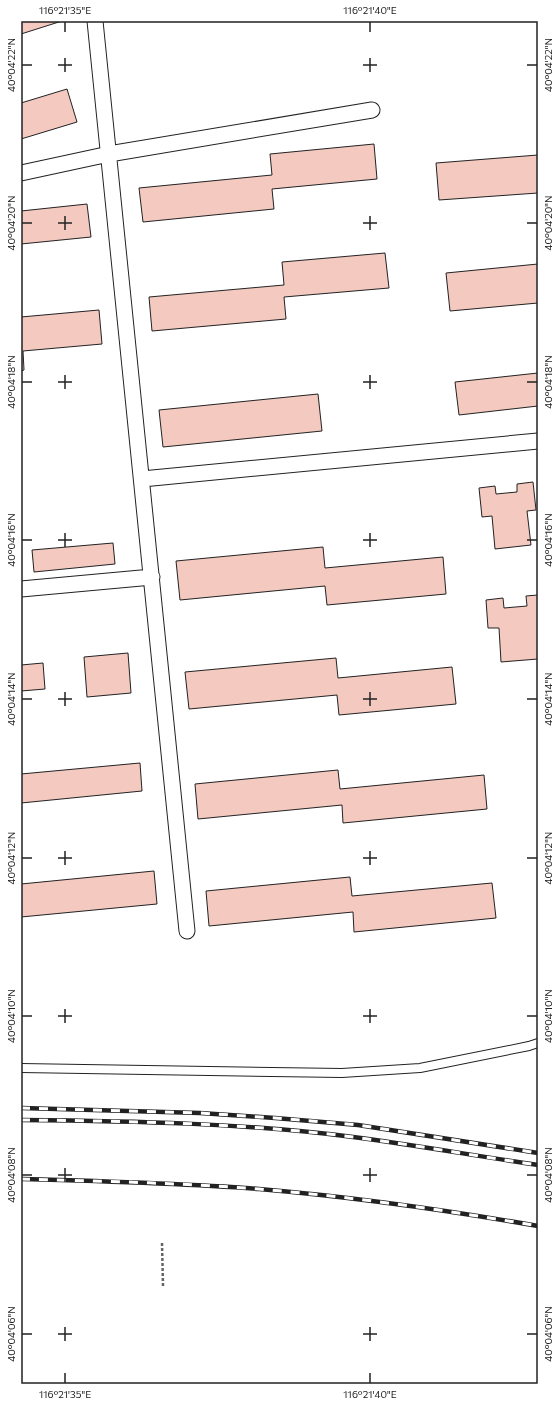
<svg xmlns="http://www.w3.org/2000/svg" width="559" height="1405" viewBox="0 0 559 1405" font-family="Commissioner,sans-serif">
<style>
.building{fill:#f3c9c0;stroke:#222}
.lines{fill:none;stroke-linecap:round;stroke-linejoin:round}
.service-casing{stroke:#222;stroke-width:10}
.minor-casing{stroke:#222;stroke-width:17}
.path{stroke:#646464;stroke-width:2.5;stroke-dasharray:3 2;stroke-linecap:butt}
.service{stroke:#fff;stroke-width:8}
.minor{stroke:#fff;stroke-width:15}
.rail-casing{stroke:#222;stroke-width:4.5}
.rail{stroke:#fff;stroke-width:3;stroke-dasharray:9;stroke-linecap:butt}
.ticks{fill:none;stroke:#222;stroke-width:1.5}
.neatline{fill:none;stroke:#222;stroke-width:1.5}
.ticks-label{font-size:10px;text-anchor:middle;fill:#222}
</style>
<rect width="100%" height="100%" fill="#fff"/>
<path class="building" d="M21 21H62L21 34Z
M67 89 77 122 21 139V103Z
M374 144 377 179 272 189 274 209 143 222 139 188 272 175 270 154Z
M538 155V193L439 200 436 163Z
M87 204 91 237 21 244V211Z
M385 253 389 288 284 297 286 319 152 331 149 297 284 285 282 262Z
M538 264V303L450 311 446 273Z
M99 310 102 344 23 351 24 370 21 371V317Z
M538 373V406L459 415 455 382Z
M318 394 322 431 163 447 159 410Z
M533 482 536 510 527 511 531 545 495 549 492 516 482 517 479 488 495 486 496 494 517 492V484Z
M113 543 115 564 34 572 32 550Z
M323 547 325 568 443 557 446 594 327 605 325 586 180 600 176 561Z
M538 595V659L501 662 499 628H488L486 600 503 598 504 608 527 606 526 596Z
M128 653 131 693 87 697 84 657Z
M336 658 338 678 452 667 456 704 339 715 337 695 189 709 185 672Z
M43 663 45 689 21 691V665Z
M140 763 142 791 21 803V774Z
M338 770 340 789 484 775 487 809 343 823 342 805 198 819 195 784Z
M154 871 157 904 21 917V884Z
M350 877 352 896 492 883 496 918 354 932 353 912 209 926 206 891Z"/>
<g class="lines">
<defs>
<path id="service" d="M21 1068 342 1073 420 1068 529 1046 538 1043"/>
<path id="minor" d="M95 21 187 931
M21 173 109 154 372 110
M142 479 538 441
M21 589 152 577"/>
</defs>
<use href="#service" class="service-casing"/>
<use href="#minor" class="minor-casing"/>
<path class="path" d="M162 1243 163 1286"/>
<use href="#service" class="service"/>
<use href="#minor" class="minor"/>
<defs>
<path id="rail" d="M21 1108 200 1113 275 1118 358 1125 538 1153
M21 1120C131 1121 244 1123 353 1137 415 1145 476 1156 538 1165
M21 1179C100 1181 180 1183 259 1189 353 1197 446 1210 538 1226"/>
</defs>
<use href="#rail" class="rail-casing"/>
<use href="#rail" class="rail"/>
</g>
<path class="ticks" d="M65 22V32M370 22V32M65 58V72M370 58V72M22 65H32M58 65H72M363 65H377M527 65H537M65 216V230M370 216V230M22 223H32M58 223H72M363 223H377M527 223H537M65 375V389M370 375V389M22 382H32M58 382H72M363 382H377M527 382H537M65 533V547M370 533V547M22 540H32M58 540H72M363 540H377M527 540H537M65 692V706M370 692V706M22 699H32M58 699H72M363 699H377M527 699H537M65 851V865M370 851V865M22 858H32M58 858H72M363 858H377M527 858H537M65 1009V1023M370 1009V1023M22 1016H32M58 1016H72M363 1016H377M527 1016H537M65 1168V1182M370 1168V1182M22 1175H32M58 1175H72M363 1175H377M527 1175H537M65 1327V1341M370 1327V1341M22 1334H32M58 1334H72M363 1334H377M527 1334H537M65 1373V1383M370 1373V1383"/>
<rect width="559" height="1405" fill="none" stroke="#ffffff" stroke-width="44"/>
<rect x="22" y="22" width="515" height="1361" class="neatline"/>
<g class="ticks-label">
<text x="65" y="14">116°21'35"E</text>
<text x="370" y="14">116°21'40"E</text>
<text transform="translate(11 65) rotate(-90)" y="4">40°04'22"N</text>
<text transform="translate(548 65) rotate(-90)" y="4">40°04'22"N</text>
<text transform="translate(11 223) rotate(-90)" y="4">40°04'20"N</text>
<text transform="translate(548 223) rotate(-90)" y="4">40°04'20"N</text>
<text transform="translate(11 382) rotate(-90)" y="4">40°04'18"N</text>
<text transform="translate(548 382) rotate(-90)" y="4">40°04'18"N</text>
<text transform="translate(11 540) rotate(-90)" y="4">40°04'16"N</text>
<text transform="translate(548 540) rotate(-90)" y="4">40°04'16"N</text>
<text transform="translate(11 699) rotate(-90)" y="4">40°04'14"N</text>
<text transform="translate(548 699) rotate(-90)" y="4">40°04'14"N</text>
<text transform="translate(11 858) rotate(-90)" y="4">40°04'12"N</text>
<text transform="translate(548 858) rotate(-90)" y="4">40°04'12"N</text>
<text transform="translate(11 1016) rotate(-90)" y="4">40°04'10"N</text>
<text transform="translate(548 1016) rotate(-90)" y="4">40°04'10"N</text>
<text transform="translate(11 1175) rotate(-90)" y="4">40°04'08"N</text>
<text transform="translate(548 1175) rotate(-90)" y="4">40°04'08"N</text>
<text transform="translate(11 1334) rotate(-90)" y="4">40°04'06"N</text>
<text transform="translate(548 1334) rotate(-90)" y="4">40°04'06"N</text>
<text x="65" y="1398">116°21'35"E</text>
<text x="370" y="1398">116°21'40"E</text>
</g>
</svg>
